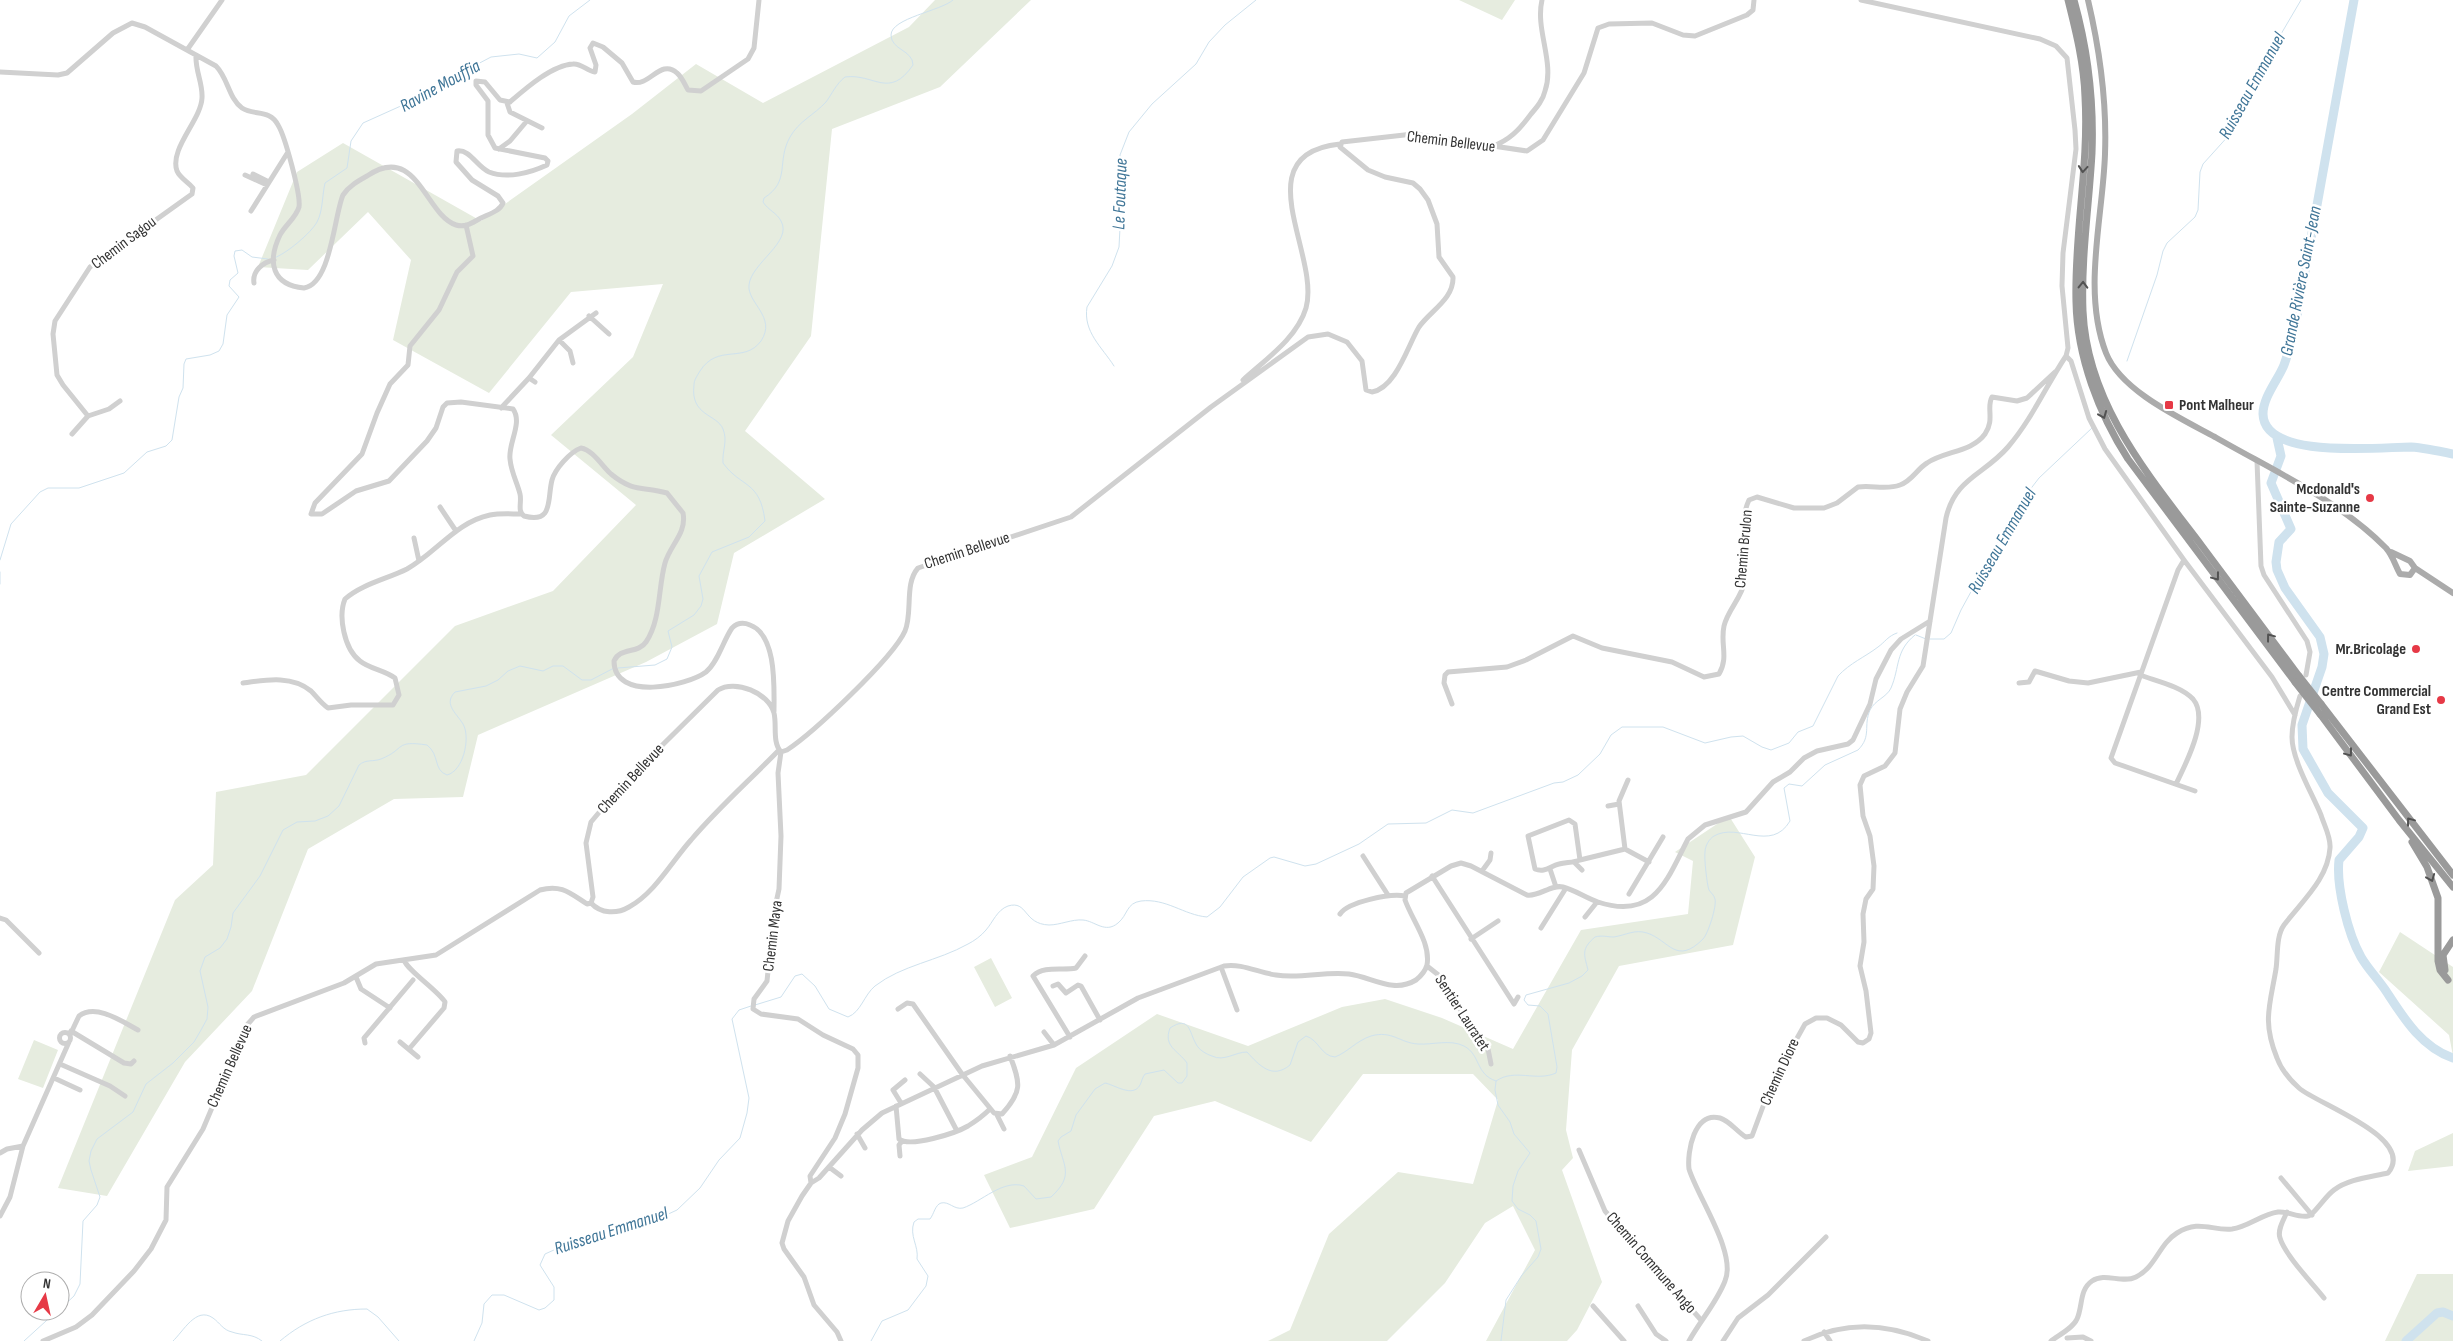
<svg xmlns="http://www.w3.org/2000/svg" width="2453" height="1341" viewBox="0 0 2453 1341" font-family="'Sofia Sans Condensed',sans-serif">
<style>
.green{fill:#e6ecdf}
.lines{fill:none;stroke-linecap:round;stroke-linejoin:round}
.stream{stroke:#cfe2ee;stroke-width:1}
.river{stroke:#cfe2ee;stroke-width:9}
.minor{stroke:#d0d0d0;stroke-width:5}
.major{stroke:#ababab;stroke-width:6}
.highway{stroke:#9a9a9a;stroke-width:7}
.highway-bridge{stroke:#9a9a9a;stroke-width:7}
.oneway{stroke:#525252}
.poi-dot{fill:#e63946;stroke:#fff;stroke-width:2}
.labels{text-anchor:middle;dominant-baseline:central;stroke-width:5;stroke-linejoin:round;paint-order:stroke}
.street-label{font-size:16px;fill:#333;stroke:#fff}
.poi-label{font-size:16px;font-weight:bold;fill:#333;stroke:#fff;text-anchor:end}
.water-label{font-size:18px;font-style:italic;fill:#3f7597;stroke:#fff}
</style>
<rect width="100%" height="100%" fill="#fff"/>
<path class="green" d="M935 0H1031L940 87 832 129 811 336 745 431 825 499 734 553 717 624 646 662 478 735 463 797 394 799 308 849 252 991 185 1062 107 1196 58 1188 175 900 213 865 216 792 306 775 455 626 553 591 636 505 551 435 633 357 663 284 571 292 489 393 393 340 411 260 368 212 308 270 258 267 297 172 343 143 481 221 632 114 696 64 763 103 909 27Z
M1459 0H1515L1502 20Z
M1729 816 1755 857 1733 945 1619 966 1572 1050 1566 1130 1573 1158 1562 1170 1602 1282 1577 1330 1567 1341H1486L1535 1250 1513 1206 1485 1223 1445 1283 1387 1341H1268L1290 1330 1329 1234 1398 1172 1473 1184 1498 1100 1473 1074H1363L1311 1142 1215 1101 1154 1116 1094 1209 1010 1228 984 1175 1032 1157 1076 1068 1157 1014 1248 1046 1342 1007 1385 999 1442 1018 1513 1049 1581 930 1688 914 1693 861 1675 852Z
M2400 932 2453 967V1056L2449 1035 2379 972Z
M991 958 1012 998 995 1007 974 967Z
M34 1040 58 1050 43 1088 18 1079Z
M2453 1133V1166L2408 1171 2415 1151Z
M2417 1274H2453V1341H2385Z"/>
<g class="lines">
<path class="stream" d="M274 258C286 254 311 233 317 222 323 211 322 196 325 183L347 168 351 141 363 123 403 105 419 101 438 85 491 57 519 54 537 58 555 42 569 16 590 0
M2127 361 2157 275 2163 251 2167 243 2195 217 2198 210 2200 172 2203 164 2231 133 2254 80 2301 0
M1114 366C1102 347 1083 332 1087 307L1112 266 1119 247 1122 189 1120 155 1129 132 1152 104 1196 64 1209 42 1225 25 1256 0
M0 560 11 524 40 492 48 488H79L124 473 147 452 166 446 172 440 179 397 183 388 184 364 186 359 210 355 219 351 223 344 227 315 239 297 229 286 230 280 238 273 234 256 235 251 242 250 252 257 268 259
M0 572V584
M1916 635 1926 639
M1930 639H1944L1951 633 1961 610 2019 504 2039 478 2092 428
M618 668 655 665 667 659 672 647 668 631 694 615 701 606 703 599 699 576 712 552 749 537 765 521C760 480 741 488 723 463 722 451 728 441 723 429 717 414 690 416 694 385 694 380 697 376 700 371 718 343 744 364 761 341 777 317 747 303 749 285 751 263 793 242 781 221 777 213 768 210 763 202L764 198C791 181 776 162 790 137 799 121 814 115 826 102 832 94 836 84 845 77 874 73 889 100 913 65 913 50 891 50 891 35 891 18 941 11 953 0
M755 1005 781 997 795 976 802 974 815 986 829 1009 848 1017C861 1012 864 995 875 986 902 965 938 961 968 944 974 941 981 936 986 930 993 922 997 910 1008 906 1028 900 1023 924 1049 925 1060 925 1072 919 1083 920 1095 921 1105 934 1118 923 1128 915 1126 903 1141 901 1166 898 1184 915 1207 917L1220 907 1243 877 1270 858 1274 857 1305 866 1316 864 1359 844 1388 824 1426 823 1452 810 1473 813 1554 783 1563 782 1578 775 1600 754 1611 735 1622 727H1663L1705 743 1731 737 1743 736 1762 747 1771 750 1789 743 1798 732 1813 726 1838 676C1850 663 1865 657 1878 647 1885 642 1888 636 1897 633
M60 1309 74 1296 80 1284 83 1221 97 1205 100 1197 91 1170 89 1161 91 1151 97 1139 133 1112 146 1084 173 1063 194 1042 201 1030 207 1019 208 1007 200 971 205 957 220 948 227 939 231 927 233 913 260 876 283 830 297 822 315 821 328 816 339 806 359 765C366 759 373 762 381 759 406 749 394 740 427 745 440 755 433 770 447 775 463 771 470 740 464 726 459 715 442 705 455 692L486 686 498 680 508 671 520 666 543 671 553 666H563L582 680H591L614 668
M24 1341 57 1311
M173 1341C183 1332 196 1306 213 1318 220 1323 223 1330 232 1332 243 1336 252 1333 262 1341
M280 1341C306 1319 334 1309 367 1309L378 1317 399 1341
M474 1341 482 1323 484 1304 492 1295H504L539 1310 545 1308 554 1300V1287L540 1265 545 1254 576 1240 664 1216 677 1210 700 1188 719 1160 740 1138 747 1113 749 1098 732 1019 739 1010 751 1006
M871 1341 882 1321 908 1310 926 1286 928 1276 917 1259C919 1246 909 1236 914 1222L918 1219H930C934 1214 935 1205 941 1203 949 1201 954 1210 963 1208 981 1202 1003 1179 1024 1186L1036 1199 1051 1197C1075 1175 1063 1166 1058 1141L1061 1137 1071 1131 1076 1115 1095 1089 1105 1083C1115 1085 1133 1098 1140 1085 1142 1081 1142 1078 1145 1074L1164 1070 1178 1083H1182L1187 1076V1063C1178 1050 1163 1047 1170 1028 1190 1015 1189 1032 1196 1044 1199 1050 1206 1054 1212 1056 1224 1062 1235 1052 1247 1052 1259 1065 1272 1080 1290 1065L1298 1042 1306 1036C1319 1040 1321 1056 1335 1057 1348 1052 1356 1041 1371 1036 1392 1030 1400 1043 1418 1044 1433 1045 1450 1039 1464 1046 1481 1055 1475 1074 1496 1081
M1501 1341 1506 1300 1522 1275 1538 1257 1541 1249 1536 1221 1530 1215 1518 1209 1512 1201 1513 1186 1518 1171 1530 1153 1514 1134 1510 1122 1498 1105 1495 1090 1496 1081C1515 1068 1536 1082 1556 1073L1557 1067 1548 1014 1540 1006 1528 1005 1524 1000 1526 995 1569 983 1582 976 1588 970C1584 954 1581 949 1595 937 1602 935 1607 937 1614 937 1626 935 1635 929 1647 933 1669 940 1676 966 1703 939 1708 934 1717 906 1715 899 1714 895 1711 893 1709 890 1707 885 1704 858 1705 852 1705 846 1709 839 1714 836 1738 822 1771 853 1790 821L1784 788 1789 784 1802 786 1825 765 1858 750C1872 736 1863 726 1870 710 1875 700 1887 697 1891 688 1900 667 1895 651 1915 635"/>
<path class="river" d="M2354 0 2297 316C2293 332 2290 349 2284 365 2278 380 2263 397 2263 414 2264 460 2379 447 2411 447 2425 448 2439 451 2453 454
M2277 438 2281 456 2271 483 2291 529 2279 542 2276 562 2277 570 2285 588 2320 637 2324 654 2322 667 2302 725 2303 749 2328 793 2363 828 2359 837 2339 860C2336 886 2348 934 2361 957 2368 969 2378 979 2386 991 2403 1017 2421 1047 2453 1058
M2406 1341 2437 1313 2443 1312 2453 1316"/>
<path class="minor" d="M187 50 222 0
M0 72 58 75 67 73 113 33 132 23 145 27 216 66C228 78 229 99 242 108 254 116 270 109 278 125 285 136 301 195 299 207 296 218 285 225 280 235 267 262 272 285 304 288 331 284 334 216 343 195 349 186 358 181 367 176 417 142 425 215 456 225 466 228 473 222 481 218 489 214 500 211 503 203L498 196 472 180 456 162 457 151C470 149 477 167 489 172 507 179 530 173 547 165L548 161 545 158 495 148 488 135V101L476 85V81L485 82 500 100 510 102C525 89 552 65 573 64 581 63 587 71 595 72L596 65 590 48 593 43 603 47 622 63 633 82C649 87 661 58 677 73 682 77 685 85 688 90L701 91 748 59 754 48 759 0
M507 103 510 112 542 128
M1491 147C1510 140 1519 130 1531 114 1537 107 1543 100 1545 91 1555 62 1535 30 1542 0
M499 149 510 141 526 122
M253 174 269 182
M245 175 267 185
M251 211 288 152
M466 225 473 256 457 272 439 310 410 346 408 365 390 384 377 413 362 454 315 503 311 514H322L356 491 389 481 427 441 436 428 443 407 447 403 461 402 513 409C523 423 508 443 510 459 511 472 517 482 520 494 522 502 517 511 524 516 554 524 547 499 552 480 555 469 570 452 581 448 593 450 602 466 611 474 634 493 643 486 667 493L683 513C687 533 670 545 665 563 658 588 661 620 646 642 638 654 620 647 614 661 614 702 687 686 706 672 718 662 723 641 732 628 737 623 743 622 750 625 777 635 774 688 774 711
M254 283C252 271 263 262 274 260
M589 316 609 334
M559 340 570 351 573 363
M2066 356 2071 361 2089 418 2105 449 2184 560 2272 677 2295 715
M529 378 535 382
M1243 380C1266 359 1297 338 1306 308 1321 255 1243 154 1340 144
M501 408 529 378 559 340 596 313
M88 416 109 409 120 401
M72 434 88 416 63 385 57 375 53 334 55 321 90 267 192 194 193 188C188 182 180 178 177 171 169 149 201 120 202 98 203 83 195 71 196 55
M2257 461 2261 566 2264 575 2307 641 2310 652 2306 675
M440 507 456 531
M414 538 419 561
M2184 560 2178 570 2111 758 2115 763 2195 791
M2140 675C2156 681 2181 686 2193 699 2210 719 2185 765 2176 784
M243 683C265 680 292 675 311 691 317 697 321 703 328 708L351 705H393L399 695 395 678C384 670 370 669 360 661 344 649 338 616 345 599 362 584 387 579 407 569 436 553 456 522 490 515 500 513 511 514 521 514
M2019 683 2029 682 2035 671 2069 681 2088 683 2141 672
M1452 704 1444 683 1445 675 1448 672 1507 667 1526 660 1573 636 1602 648 1672 662 1704 677 1719 674C1729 657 1720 644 1724 626 1728 609 1742 598 1745 580 1749 554 1737 525 1749 500L1757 497 1794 508H1824L1837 503 1858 487C1872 485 1887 490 1900 485 1912 481 1917 469 1927 463 1945 451 1972 452 1985 434 1995 420 1986 407 1992 397L2017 401 2027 398 2055 372
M781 752 778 773 781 836 779 889 774 912 767 981 754 999 753 1009 761 1014 798 1019 823 1035 853 1049 858 1055V1068L845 1114 835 1138 810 1176 811 1183
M1608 806 1619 804
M1569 820 1575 824 1580 860C1573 863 1566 862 1559 864 1550 866 1545 873 1535 869L1528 836Z
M1625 849 1649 862
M1363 856 1388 895
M1580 860 1625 849 1619 801 1628 780
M1574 862 1582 870
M1550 869 1556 887
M1482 871 1490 860 1491 853
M1432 876 1514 1004 1518 997
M1629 894 1663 837
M591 903C601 914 617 914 629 907 655 893 672 861 691 840 718 808 750 780 779 750
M1340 914C1348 902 1390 893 1405 896
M1585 917 1597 902
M0 918 6 920 39 953
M1541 928 1566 888
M1471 939 1498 921
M404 960C407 970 437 990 445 1002L444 1008 409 1049
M1427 966 1441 977 1471 1028 1488 1049 1491 1064
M1221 967 1237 1010
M356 977 361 989 390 1008
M1053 986 1058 984 1066 993 1078 985 1081 986 1100 1020
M898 1009 907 1003 913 1004 962 1074 994 1113 1002 1114C1022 1092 1021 1084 1010 1056
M71 1031 124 1063 131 1064 134 1061
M1044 1032 1054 1045
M59.5 1038a5.5 5.5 0 1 1 11 0a5.5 5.5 0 1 1-11 0Z
M70 1035 79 1016C96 1003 123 1022 138 1030
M1070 1037 1033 976C1044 965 1063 971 1076 968L1085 956
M400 1042 418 1057
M365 1043 364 1038 413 980
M60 1064 110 1086 125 1096
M920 1074 934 1087 957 1131
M54 1078 80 1090
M901 1103 893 1090 905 1080
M896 1106 899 1139C910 1148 956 1133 968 1126 976 1121 983 1116 990 1109
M997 1115 1004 1129
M857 1134 865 1148
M1579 1150 1605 1211 1701 1320
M0 1153 7 1149 23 1146
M900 1156 899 1145 902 1141
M829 1167 841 1176
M2281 1178 2312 1215
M2287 1212C2284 1219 2277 1230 2280 1238 2285 1255 2313 1284 2324 1298
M0 1216 10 1197 23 1146 69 1042
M1593 1306 1624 1341
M1638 1306 1656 1334 1666 1341
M1824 1332 1830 1341
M2067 1338 2083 1337 2091 1341
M43 1341 76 1327 92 1315 134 1271 151 1249 166 1220 167 1187 203 1129 247 1025 254 1017 344 983 376 964 436 955 540 890C561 884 570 893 587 904L591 903 593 897 586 843 591 822 623 784 718 690C735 679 769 693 774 713 777 725 772 742 781 752L787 750C813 733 893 658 905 631 913 612 904 584 918 568L1071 517 1211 407 1308 337 1328 334 1347 342 1362 361 1366 390 1372 392C1396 388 1408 345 1419 327 1430 311 1454 299 1453 277L1439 257 1437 224 1428 200 1420 189 1413 183 1385 177 1368 170 1340 147 1342 142 1413 134 1527 151 1543 140 1584 73 1598 28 1609 24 1652 23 1683 35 1695 36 1747 15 1753 10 1754 0
M841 1341 837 1332 814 1305 804 1277 784 1249 782 1243 788 1221 802 1196 811 1183 819 1178 862 1130 882 1113 982 1066 1054 1045 1138 998 1224 966C1242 963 1259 973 1276 975 1301 979 1325 971 1349 974 1372 977 1393 994 1416 980 1421 976 1425 972 1427 965 1431 943 1412 920 1405 900L1406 893 1451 866 1461 863 1471 866 1527 895C1539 897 1551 884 1563 887 1575 890 1586 898 1598 902 1655 921 1667 879 1688 839L1705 825 1746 812 1773 782 1790 772 1804 758 1817 751 1848 744 1853 740 1870 704 1876 679 1891 650 1901 639 1930 621
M1689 1341C1700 1321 1717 1302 1725 1281 1737 1253 1698 1198 1689 1169 1687 1152 1694 1111 1720 1118 1730 1121 1737 1132 1746 1137L1752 1136 1771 1085 1805 1024 1816 1018H1827L1841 1025 1858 1042 1863 1043 1869 1039 1871 1033 1866 991 1860 966 1864 942 1863 914 1866 899 1873 889 1874 866 1870 836 1863 816 1860 785 1864 776 1885 766 1895 753 1900 709 1907 692 1923 666 1946 518C1955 478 1984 475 2008 447 2032 419 2046 386 2066 356L2068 348 2062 286 2063 253 2076 149 2075 130 2067 58 2056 46 2040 39 1861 0
M1723 1341 1738 1318 1768 1295 1826 1237
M1804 1341C1845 1321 1887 1323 1928 1341
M2051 1341C2059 1335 2073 1328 2077 1319 2083 1306 2079 1290 2092 1281 2105 1272 2122 1284 2136 1277 2156 1267 2159 1244 2177 1233 2199 1219 2212 1231 2232 1229 2248 1227 2262 1214 2278 1212 2288 1211 2298 1218 2308 1216 2313 1216 2327 1194 2334 1190 2348 1179 2371 1177 2388 1173 2417 1138 2317 1104 2299 1088 2290 1080 2281 1069 2277 1058 2262 1021 2270 1005 2276 969 2278 955 2276 936 2284 925 2302 901 2328 879 2330 848 2331 837 2324 825 2321 815 2312 793 2292 760 2292 737 2292 723 2296 709 2300 696"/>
<path class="major" d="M2088 0C2100 51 2107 101 2105 154 2103 217 2082 291 2106 353 2121 391 2180 418 2215 437 2272 470 2339 500 2386 548 2393 556 2395 565 2400 574L2410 575 2415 568
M2391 552 2410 561 2415 568 2453 593"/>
<path class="highway" d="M2068 0C2076 32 2084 64 2085 97 2089 166 2074 234 2076 302 2077 357 2099 414 2128 459L2295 682
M2074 0C2088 50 2094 101 2092 153 2089 206 2081 258 2083 311 2087 404 2149 476 2202 546 2235 590 2267 633 2299 676
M2321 704 2453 875
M2320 714 2399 820 2453 887
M2412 842 2427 867 2438 898V961L2440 970 2448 980
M2445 970 2443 955 2453 940"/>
<path class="highway-bridge" d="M2299 676 2321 704
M2295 682 2320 714"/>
</g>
<defs><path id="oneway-chevron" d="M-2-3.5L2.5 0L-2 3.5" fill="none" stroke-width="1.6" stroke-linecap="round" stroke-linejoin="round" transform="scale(1.25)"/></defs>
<g class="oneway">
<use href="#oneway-chevron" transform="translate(2083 169) rotate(95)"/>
<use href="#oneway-chevron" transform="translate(2083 285) rotate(-89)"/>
<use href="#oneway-chevron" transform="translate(2103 415) rotate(68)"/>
<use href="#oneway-chevron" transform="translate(2216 577) rotate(53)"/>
<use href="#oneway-chevron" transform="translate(2270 637) rotate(-127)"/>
<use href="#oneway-chevron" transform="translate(2349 753) rotate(53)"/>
<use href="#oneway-chevron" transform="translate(2410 821) rotate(-127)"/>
<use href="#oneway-chevron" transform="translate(2431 878) rotate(68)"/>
</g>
<g class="poi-dot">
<rect x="2164" y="400" width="10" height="10" rx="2.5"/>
<circle cx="2370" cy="498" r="5"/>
<circle cx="2416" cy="649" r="5"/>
<circle cx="2441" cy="700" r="5"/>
</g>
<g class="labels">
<g class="street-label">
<text transform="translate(1451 142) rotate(7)">Chemin Bellevue</text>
<text transform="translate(124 243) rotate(-37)">Chemin Sagou</text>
<text transform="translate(1744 549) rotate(-85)">Chemin Brulon</text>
<text transform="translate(967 551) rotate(-18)">Chemin Bellevue</text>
<text transform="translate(631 779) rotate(-47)">Chemin Bellevue</text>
<text transform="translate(773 936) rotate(-83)">Chemin Maya</text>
<text transform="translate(1462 1013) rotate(57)">Sentier Lauratet</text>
<text transform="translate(230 1066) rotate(-66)">Chemin Bellevue</text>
<text transform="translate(1780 1072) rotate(-65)">Chemin Diore</text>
<text transform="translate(1651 1263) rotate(49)">Chemin Commune Ango</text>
</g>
<g class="poi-label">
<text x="2179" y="405" text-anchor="start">Pont Malheur</text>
<text x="2360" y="489">Mcdonald's<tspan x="2360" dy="18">Sainte-Suzanne</tspan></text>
<text x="2406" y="649">Mr.Bricolage</text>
<text x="2431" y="691">Centre Commercial<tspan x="2431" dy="18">Grand Est</tspan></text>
</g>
<g class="water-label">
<text transform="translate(440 86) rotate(-29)">Ravine Mouffia</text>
<text transform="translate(2252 86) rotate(-61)">Ruisseau Emmanuel</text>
<text transform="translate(1120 194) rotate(-88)">Le Foutaque</text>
<text transform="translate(2301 281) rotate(-79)">Grande Rivière Saint-Jean</text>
<text transform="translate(2002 541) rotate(-60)">Ruisseau Emmanuel</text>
<text transform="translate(611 1231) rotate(-18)">Ruisseau Emmanuel</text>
</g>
</g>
<g transform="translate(45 1296) rotate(9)"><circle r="24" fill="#ffffff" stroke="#adadad"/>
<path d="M0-4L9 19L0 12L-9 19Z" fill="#e63946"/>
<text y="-8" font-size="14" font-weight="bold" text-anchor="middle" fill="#333333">N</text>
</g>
</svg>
